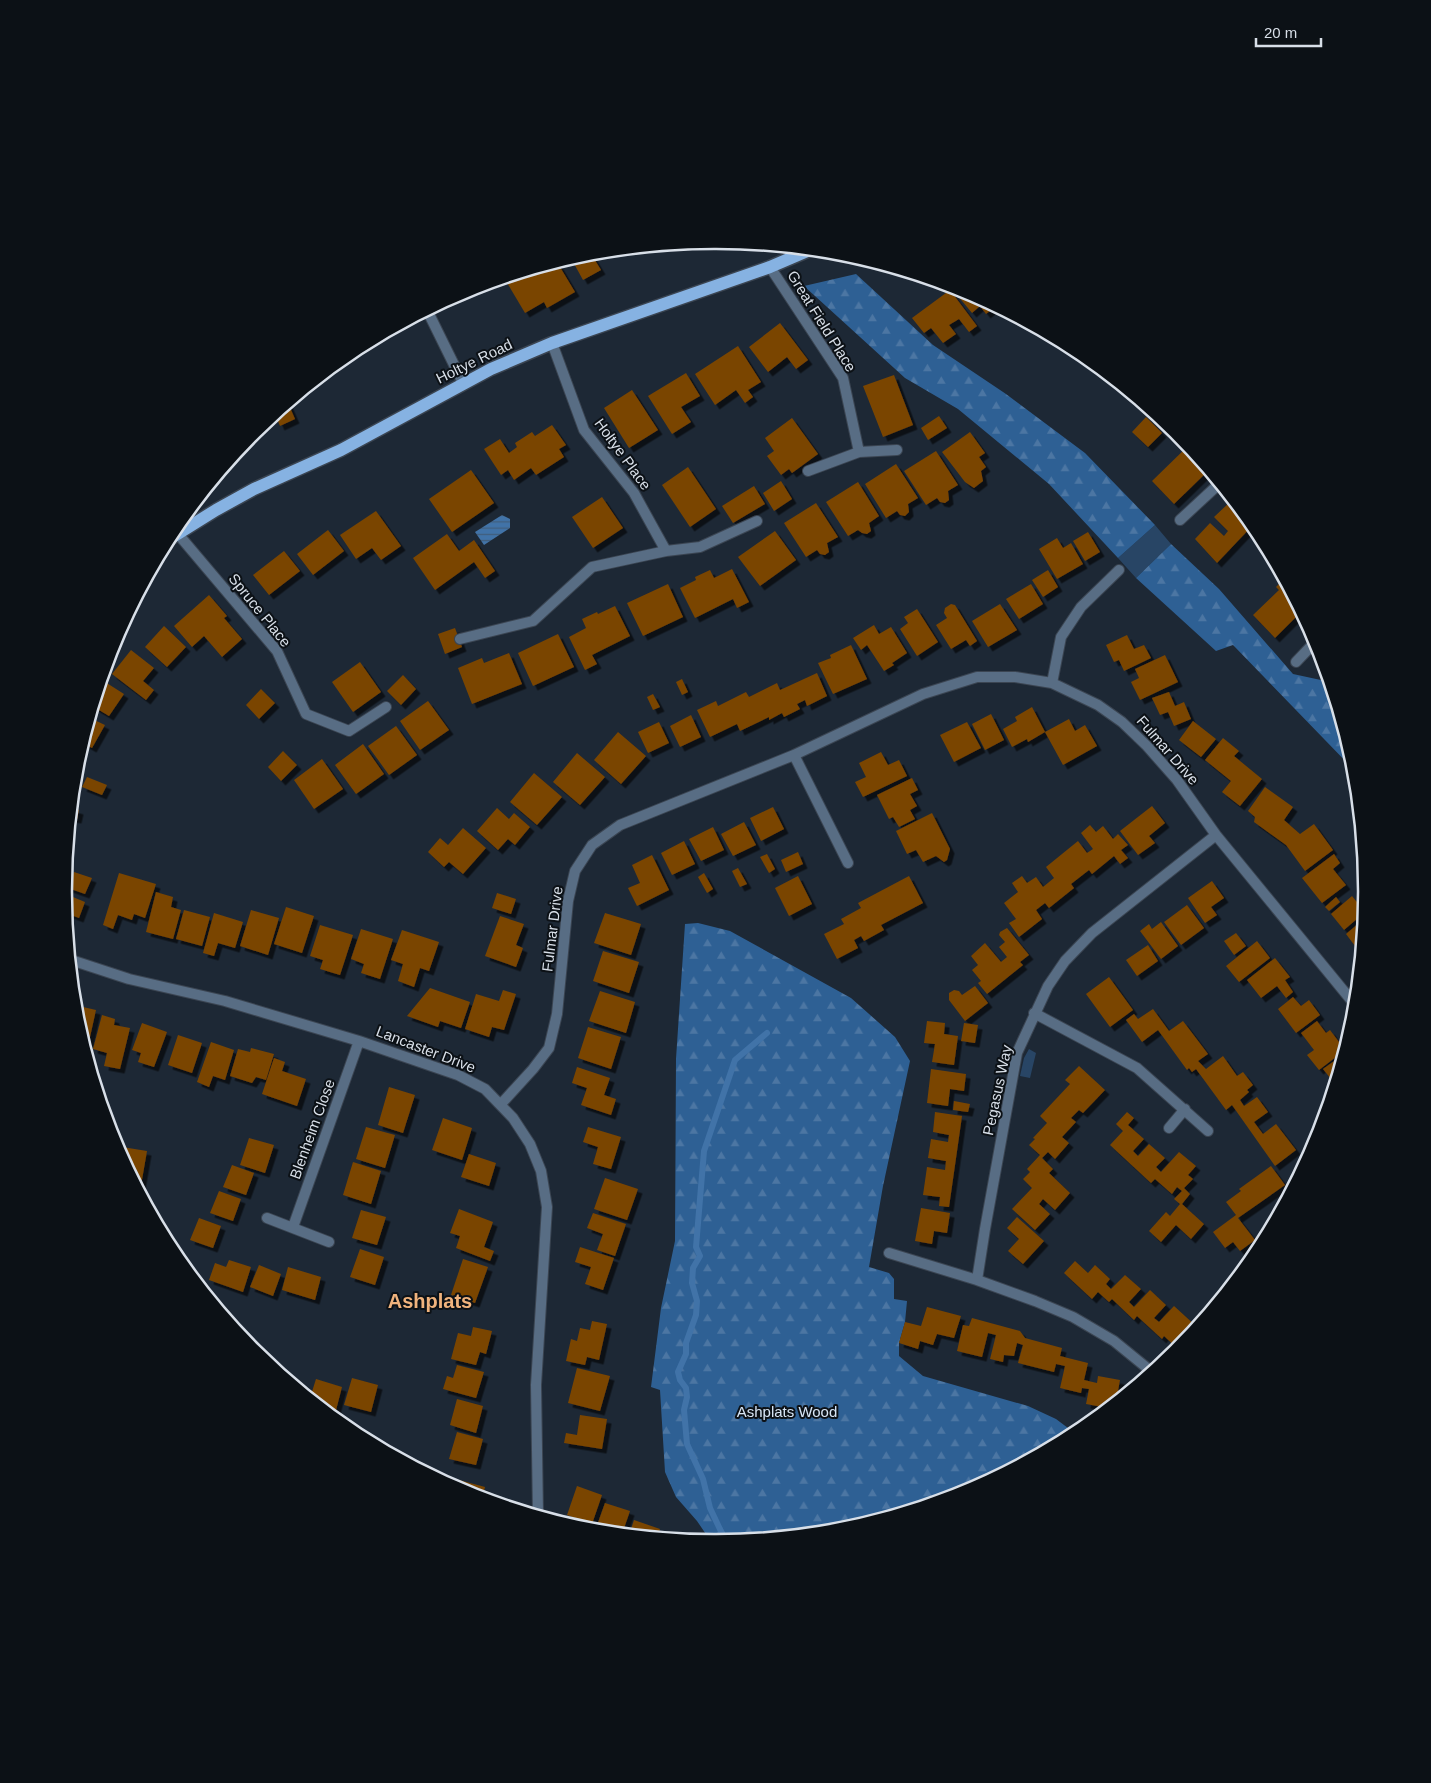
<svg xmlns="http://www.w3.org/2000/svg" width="1431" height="1783" viewBox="0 0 1431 1783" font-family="Helvetica,sans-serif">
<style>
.green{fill:#284565}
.forest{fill:url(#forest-firs)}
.water{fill:url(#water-rules)}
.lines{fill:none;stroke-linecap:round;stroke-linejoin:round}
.stream{stroke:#4173a8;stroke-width:6}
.building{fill:#7a4505;filter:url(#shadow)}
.street-casing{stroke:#3b4552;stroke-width:12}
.primary-casing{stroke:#3b4552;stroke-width:15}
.street{stroke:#586d84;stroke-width:10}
.primary{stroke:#86b2e2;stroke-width:12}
.labels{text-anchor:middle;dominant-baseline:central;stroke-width:4;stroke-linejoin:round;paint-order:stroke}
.street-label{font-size:15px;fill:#d8dfe8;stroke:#0c1116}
.park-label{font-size:15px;fill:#d8e6f6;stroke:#0c1116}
.district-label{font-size:20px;font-weight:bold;fill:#f0b37d;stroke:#0c1116}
.rim{fill:none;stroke:#d8dfe8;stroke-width:2.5}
</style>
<defs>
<pattern id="forest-firs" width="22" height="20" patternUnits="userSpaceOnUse" patternTransform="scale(1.25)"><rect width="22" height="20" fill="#2e6094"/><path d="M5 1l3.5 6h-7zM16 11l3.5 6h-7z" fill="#4c76a3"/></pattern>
<pattern id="water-rules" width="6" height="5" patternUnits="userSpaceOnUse" patternTransform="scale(1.25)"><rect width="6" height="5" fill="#4173a8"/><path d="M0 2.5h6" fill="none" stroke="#415d7c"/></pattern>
<filter id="shadow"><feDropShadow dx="4.5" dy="4.5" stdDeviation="0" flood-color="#0009"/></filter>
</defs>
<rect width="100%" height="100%" fill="#1d2835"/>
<path class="green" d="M1155 525 1171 544 1136 578 1118 558Z
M1029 1049 1036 1053 1030 1078 1020 1076 1024 1058Z"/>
<path class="forest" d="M856 274 933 345 1006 394 1085 453 1155 525 1118 558 1049 484 958 409 905 378 804 286Z
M1171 544 1219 589 1293 674 1330 682 1355 771 1233 645 1216 651 1136 578Z
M698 923 730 931 851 998 895 1037 910 1061 883 1186 869 1267 889 1273 894 1279V1299L907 1301 905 1322 899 1343V1356L923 1376 1028 1406 1056 1419 1076 1434 965 1494 842 1531 712 1543 697 1521 676 1497 665 1472 660 1390 651 1387 661 1308 675 1241 676 1059 685 924Z"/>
<path class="water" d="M502 515 510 519V528L484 545 475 532Z"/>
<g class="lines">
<path class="stream" d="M726 1542 710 1508 703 1479 687 1444 684 1410 687 1397 686 1388 680 1380 678 1372 686 1354V1343L696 1315 697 1301 692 1283 693 1268 700 1256 696 1247 704 1151 735 1060 767 1033"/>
</g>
<path class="building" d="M590 252 601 270 583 280 572 260 580 255Z
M557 262 575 292 547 308 544 302 525 313 506 281 520 273Z
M957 287 965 289 996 306 986 314 980 306 972 313 953 290Z
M950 290 977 326 969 332 959 319 949 325 956 334 943 343 931 328 924 333 912 318Z
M780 323 808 360 796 369 787 357 768 372 749 347Z
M738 346 761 382 748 390 753 397 745 403 736 390 715 405 695 374Z
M686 373 700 396 681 407 691 422 672 434 648 396Z
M894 375 913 425 883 437 863 386Z
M632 390 658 430 629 448 604 408Z
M288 403 295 419 280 426 275 414Z
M939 416 947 428 928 440 921 428Z
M1146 417 1162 433 1148 447 1132 432Z
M792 418 818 454 792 473 789 469 781 475 767 456 774 451 765 438Z
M552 425 566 445 559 449 564 457 536 475 531 468 514 480 508 470 501 475 484 449 500 439 509 453 517 447 515 443 532 432 535 436Z
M970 432 985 453 979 457 986 467 981 471 983 481 974 488 965 482 942 452Z
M1189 445 1209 470 1174 504 1152 481Z
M936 451 958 485 948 491 949 500 945 503 940 502 937 498 926 505 904 471Z
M896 464 918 498 908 504 909 512 905 516 900 515 897 511 886 518 865 484Z
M688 467 716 509 690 527 662 485Z
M471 470 494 503 452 532 429 499Z
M781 481 792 499 774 511 763 493Z
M858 482 879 516 869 523 871 531 867 534 862 533 858 530 848 536 826 502Z
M754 486 765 504 733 523 722 506Z
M602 497 623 528 593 548 572 517Z
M1231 501 1253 525 1217 563 1195 539 1210 523 1224 536 1228 531 1214 517Z
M816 503 838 537 827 543 829 552 825 555 820 554 817 550 806 557 784 523Z
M376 511 401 546 381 560 372 548 356 559 340 535Z
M328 530 344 551 313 575 297 554Z
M775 531 796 560 760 586 738 557Z
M1088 532 1100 552 1085 561 1073 541Z
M447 534 459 551 474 540 495 571 485 578 474 562 435 590 413 558Z
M1057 538 1063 548 1071 543 1083 564 1057 579 1039 549Z
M284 551 300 571 269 595 253 575Z
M732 569 749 602 737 608 733 599 695 618 680 588 696 580 695 577 710 570 714 578Z
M1048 570 1058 587 1043 597 1032 580Z
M1284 579 1301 612 1275 638 1253 615 1279 590 1276 587Z
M668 584 683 617 643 636 627 603Z
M1031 584 1043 604 1019 619 1006 599Z
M209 595 227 616 224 618 242 639 222 657 204 636 192 647 174 626Z
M951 604 955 605 977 641 970 646 966 640 951 649 936 625 947 618 944 613 945 608Z
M1000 604 1017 630 988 647 972 621Z
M615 606 630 636 592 655 597 664 585 670 569 637 586 628 582 619 597 612 598 614Z
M917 609 938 642 917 656 900 629 908 623 904 617Z
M874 625 879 634 891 627 907 653 892 663 894 665 884 671 867 645 861 650 853 638Z
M164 626 186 647 167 667 145 647Z
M455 628 462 647 445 654 438 634Z
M558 634 574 667 533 686 518 653Z
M1127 635 1134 649 1144 645 1151 658 1124 671 1119 660 1114 662 1106 645Z
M851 645 867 679 833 694 818 663 831 658 830 655Z
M131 650 154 668 143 681 154 690 146 700 112 674Z
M509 653 522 684 472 704 458 668 482 658 484 663Z
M1165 655 1178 682 1140 700 1131 682 1139 678 1135 669Z
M360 662 381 692 353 712 332 682Z
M817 673 827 696 807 706 805 700 797 704 800 709 784 717 782 713 769 720V717L740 731 737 724 710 737 697 710 716 701 718 706 746 692 749 697 777 683 780 690Z
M403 675 416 689 401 705 387 691Z
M682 679 688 692 682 695 676 682Z
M102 680 124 694 109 716 94 707Z
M261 689 275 703 259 719 246 705Z
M1169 692 1175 706 1184 702 1191 719 1174 726 1168 712 1160 715 1152 698Z
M653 694 660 707 653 710 647 697Z
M428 701 449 730 420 750 400 721Z
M1032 707 1045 732 1069 719 1075 731 1085 725 1097 746 1063 765 1045 732 1028 742 1027 739 1012 747 1003 729 1017 721 1015 717Z
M991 714 1004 740 985 750 972 724Z
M691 715 701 737 680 747 670 726Z
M90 718 105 725 92 748 83 743Z
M1193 721 1216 739 1201 757 1179 740Z
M659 722 669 743 648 753 638 732Z
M967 722 981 748 954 762 940 735Z
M396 726 417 755 389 775 368 746Z
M618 732 646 756 621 784 594 760Z
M1223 738 1239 751 1234 756 1262 779 1240 806 1222 792 1231 781 1205 760Z
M363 744 384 774 356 794 335 765Z
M283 751 297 765 281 781 268 767Z
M881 752 888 765 899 760 907 776 863 797 855 782 866 777 859 763Z
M577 753 605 777 580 805 553 782Z
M322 759 343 789 314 809 294 780Z
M534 773 562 797 537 825 510 802Z
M87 777 107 785 102 795 82 787Z
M912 778 918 790 910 794 917 806 910 810 915 819 899 827 893 817 889 819 877 795Z
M1265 787 1293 807 1284 820 1300 834 1314 824 1333 850 1305 871 1286 845 1254 822 1255 817 1248 811Z
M1152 806 1165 823 1149 836 1155 843 1138 855 1120 831Z
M773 807 784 829 761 841 750 818Z
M72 808 79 810 77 819 71 818Z
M497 808 509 819 514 813 530 827 515 845 508 839 498 850 477 831Z
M932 813 950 849 947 860 944 862 936 856 923 862 916 850 907 854 896 831Z
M744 822 756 845 733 856 721 834Z
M1090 825 1096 832 1103 826 1113 839 1118 834 1128 845 1121 850 1128 858 1120 864 1114 856 1092 874 1089 870 1071 884 1074 888 1049 908 1045 903 1036 910 1042 919 1019 937 1009 923 1016 919 1004 903 1018 892 1012 883 1022 876 1027 883 1036 877 1043 887 1054 878 1046 867 1078 841 1087 853 1093 849 1081 833Z
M713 827 724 850 701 861 689 839Z
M463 828 486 848 463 874 449 862 444 867 428 852 440 838 448 845Z
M684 841 695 864 672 875 661 853Z
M798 852 803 864 786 872 781 860Z
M767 854 775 869 769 873 760 857Z
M1334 854 1340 863 1333 869 1346 885 1322 903 1302 878Z
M652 855 669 890 637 906 628 888 640 883 632 865Z
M738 868 747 884 740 887 732 871Z
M74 872 92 878 85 894 68 888Z
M119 873 156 884 145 918 134 914 132 920 118 915 113 929 103 925Z
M704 873 713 889 707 893 698 877Z
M798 876 812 904 789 916 775 888Z
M909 876 923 903 881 925 884 930 864 941 861 936 854 940 858 948 837 959 824 934 844 924 841 919 861 908 858 903Z
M1212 881 1224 898 1211 907 1217 915 1205 923 1188 898Z
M156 892 173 897 171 907 181 910 173 939 146 932Z
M497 893 516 899 511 914 492 908Z
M68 895 85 902 79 918 66 913 65 904Z
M1352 896 1365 912 1344 930 1331 914Z
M1336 897 1340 902 1329 911 1325 907Z
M1187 905 1204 928 1181 945 1164 922Z
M286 907 314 916 302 953 274 944Z
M184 910 210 917 202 946 176 939Z
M251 910 279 918 268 955 240 946Z
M214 913 243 922 235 948 218 943 214 956 203 953Z
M605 913 641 924 631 955 594 943Z
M500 916 524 924 516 945 523 948 516 967 485 956Z
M1365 918 1363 934 1361 954 1346 934Z
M1161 922 1178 946 1161 959 1140 931 1149 924 1152 929Z
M320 925 353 935 340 975 320 969 323 960 310 956Z
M1007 928 1029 955 1020 962 1023 965 987 994 978 983 981 981 972 970 978 965 971 956 985 943 1001 962 1007 957 999 947 1005 942 999 935 1000 932Z
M361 929 393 939 380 979 361 973 364 964 351 959Z
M402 930 439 942 429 971 420 968 414 987 398 981 403 964 391 960Z
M1236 933 1246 946 1234 955 1224 941Z
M1257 941 1270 958 1239 982 1226 966Z
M1148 945 1158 961 1137 976 1126 960Z
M603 951 639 962 629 993 593 981Z
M1275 958 1290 977 1285 980 1293 992 1286 998 1277 986 1261 998 1247 980Z
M1109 977 1133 1010 1110 1027 1086 994Z
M975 986 988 1003 965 1021 949 1000V993L954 990 959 991 962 995Z
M430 988 470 1002 461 1028 440 1021 438 1027 407 1016Z
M503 990 516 994 504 1030 492 1027 489 1037 465 1029 476 994 499 1001Z
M600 991 635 1002 626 1033 589 1021Z
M1293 997 1301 1006 1309 1000 1320 1015 1296 1033 1278 1009Z
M83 1007 96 1010 88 1046 84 1045 76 1018V1012L82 1013Z
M1153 1009 1169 1031 1183 1021 1208 1054 1198 1061 1206 1069 1223 1056 1237 1076 1243 1072 1253 1085 1247 1090 1249 1092 1240 1100 1244 1106 1257 1097 1268 1112 1254 1122 1263 1134 1276 1124 1296 1150 1275 1166 1232 1105 1226 1110 1196 1069 1192 1072 1189 1068 1187 1070 1158 1030 1142 1042 1126 1020 1134 1014 1138 1019Z
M102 1015 115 1019 114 1025 130 1028 120 1069 104 1066 107 1053 93 1049Z
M927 1021 945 1023 944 1034 958 1036 954 1065 932 1062 935 1044 924 1043Z
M1317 1021 1326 1033 1330 1030 1345 1050 1319 1070 1307 1055 1314 1050 1301 1033Z
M142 1023 167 1032 154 1067 138 1062 141 1053 132 1050Z
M964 1023 978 1025 975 1043 961 1041Z
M588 1027 621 1037 611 1069 578 1058Z
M178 1035 202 1043 192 1073 168 1065Z
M211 1042 234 1050 225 1080 213 1076 209 1087 197 1082Z
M251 1048 274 1054 266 1080 256 1077 252 1083 230 1076 238 1049 250 1052Z
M1344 1054 1342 1061 1335 1084 1323 1069Z
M274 1058 285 1062 282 1071 306 1079 297 1106 262 1094Z
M1079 1066 1105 1090 1083 1113 1079 1110 1071 1118 1076 1122 1062 1137 1069 1143 1055 1159 1048 1152 1042 1158 1053 1169 1049 1173 1070 1193 1055 1210 1043 1199 1039 1204 1050 1214 1035 1230 1012 1209 1032 1188 1023 1179 1030 1172 1027 1169 1040 1155 1029 1145 1035 1139 1033 1138 1047 1123 1040 1116 1070 1084 1065 1080Z
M577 1067 610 1078 604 1095 616 1099 611 1115 581 1105 587 1088 572 1083Z
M931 1069 966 1074 964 1091 950 1089 948 1106 927 1103Z
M389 1087 415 1095 403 1133 378 1125Z
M954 1101 970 1104 968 1112 953 1110Z
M935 1112 962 1116 949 1207 939 1206 940 1197 923 1195 927 1167 945 1170 946 1161 928 1158 931 1139 948 1142 949 1135 933 1132Z
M1127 1112 1134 1118 1128 1125 1144 1139 1133 1151 1138 1156 1149 1144 1165 1158 1156 1167 1161 1172 1179 1152 1196 1166 1188 1175 1193 1179 1184 1188 1190 1194 1182 1204 1204 1224 1191 1239 1176 1225 1161 1242 1149 1231 1166 1212 1170 1216 1180 1204 1174 1199 1182 1191 1177 1187 1172 1194 1155 1179 1151 1183 1110 1145 1123 1131 1116 1124Z
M443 1118 472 1128 462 1160 432 1150Z
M366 1127 395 1135 385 1168 356 1159Z
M588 1127 621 1137 611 1169 593 1164 598 1147 583 1142Z
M249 1138 274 1145 265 1173 240 1165Z
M116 1146 147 1151 140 1191 125 1163Z
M469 1154 496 1163 489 1186 461 1177Z
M353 1162 381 1171 371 1204 343 1195Z
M232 1165 254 1173 246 1195 223 1187Z
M1271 1166 1285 1185 1238 1218 1255 1240 1240 1251 1233 1242 1225 1248 1213 1232 1236 1215 1226 1202 1241 1191 1239 1189Z
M605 1178 638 1189 627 1220 594 1209Z
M219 1191 241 1199 233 1221 210 1213Z
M921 1208 950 1213 947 1233 934 1231 932 1244 915 1241Z
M459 1209 493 1222 484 1247 494 1251 490 1261 456 1248 460 1236 450 1233Z
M361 1210 386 1217 377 1245 352 1238Z
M593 1213 626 1224 615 1256 597 1250 603 1234 587 1228Z
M1017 1217 1044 1241 1023 1264 1008 1251 1019 1239 1007 1228Z
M199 1218 221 1226 213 1248 190 1240Z
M580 1247 614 1258 603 1290 585 1284 591 1267 575 1262Z
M360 1249 384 1257 375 1285 350 1277Z
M463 1259 488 1267 475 1303 451 1295Z
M229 1260 251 1267 243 1292 209 1280 215 1263 226 1267Z
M1075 1261 1088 1273 1095 1265 1110 1279 1106 1284 1111 1289 1125 1275 1141 1289 1129 1302 1134 1307 1150 1290 1166 1305 1154 1318 1159 1322 1174 1306 1197 1327 1179 1350 1164 1336 1162 1339 1137 1316 1134 1320 1112 1299 1109 1302 1098 1292 1092 1299 1064 1273Z
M259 1265 281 1274 273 1296 250 1287Z
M288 1267 321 1277 315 1300 282 1290Z
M927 1307 961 1316 954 1338 937 1334 933 1345 920 1341 918 1349 899 1343 905 1322 921 1326Z
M972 1318 1020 1331 1025 1338 1062 1348 1060 1356 1088 1363 1084 1380 1097 1383 1098 1376 1120 1380 1116 1402 1108 1408 1086 1404 1089 1389 1082 1388 1081 1393 1060 1388 1065 1366 1056 1364 1054 1372 1018 1363 1023 1345 1017 1343 1014 1356 1004 1355 1003 1362 990 1359 996 1335 988 1333 982 1357 957 1351 963 1325 969 1326Z
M592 1321 607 1324 599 1360 587 1357 585 1365 566 1361 571 1339 577 1341 580 1328 590 1330Z
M473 1327 492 1331 486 1354 480 1352 476 1365 451 1359 458 1333 471 1336Z
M457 1365 484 1372 476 1398 443 1389 447 1376 453 1378Z
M577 1368 610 1376 600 1411 568 1403Z
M352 1378 378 1385 371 1412 344 1405Z
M316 1379 342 1387 335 1414 326 1411 310 1398Z
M292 1383 307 1387 305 1394 302 1392Z
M457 1399 483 1406 476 1433 450 1425Z
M580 1415 607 1419 602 1449 564 1443 566 1433 577 1435Z
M457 1432 483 1439 476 1465 449 1459Z
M459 1480 485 1487 482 1499 466 1494 457 1489Z
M577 1486 602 1495 592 1524 567 1515Z
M605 1503 630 1511 622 1534 595 1531Z
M634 1520 660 1529 657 1537 629 1535Z"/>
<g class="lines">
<defs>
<path id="street" d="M770 267 843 378 859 452
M427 310 463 383
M552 343 584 430 634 493 666 551
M808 471 859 452 897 450
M1180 520 1220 483
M178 534 277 651 306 714 349 731 386 707
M460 639 533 621 592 567 666 551 700 547 757 521
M1296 662 1317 640
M1052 683 1061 637 1081 607 1119 570
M794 755 848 863
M71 960 129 979 225 1001 359 1041 458 1075 485 1089 513 1118 530 1144 541 1171 547 1207 536 1385 538 1515
M1034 1013 1137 1068 1208 1131
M501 1104 533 1069 549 1048 557 1014 568 901 575 871 592 845 620 825 794 755 923 694 977 677H1015L1052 683 1098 705 1122 722 1147 746 1177 780 1216 835 1356 1006
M1169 1128 1185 1109
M267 1218 329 1242
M293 1227 359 1041
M889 1253 977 1280 1035 1301 1073 1317 1114 1341 1152 1372
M977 1280 985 1229 1017 1053 1048 986 1065 961 1092 933 1216 835"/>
<path id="primary" d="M168 540 216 510 254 489 341 450 491 369 552 343 770 267 812 249"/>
</defs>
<use href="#street" class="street-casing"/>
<use href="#primary" class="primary-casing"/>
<use href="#street" class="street"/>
<use href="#primary" class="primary"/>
</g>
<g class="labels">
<g class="street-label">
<text transform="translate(822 321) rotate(58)">Great Field Place</text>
<text transform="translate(474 361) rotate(-26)">Holtye Road</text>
<text transform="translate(623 454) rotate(54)">Holtye Place</text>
<text transform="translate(260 610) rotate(51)">Spruce Place</text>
<text transform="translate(1168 750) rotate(49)">Fulmar Drive</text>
<text transform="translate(552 929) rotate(-83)">Fulmar Drive</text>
<text transform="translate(426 1049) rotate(21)">Lancaster Drive</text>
<text transform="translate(997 1090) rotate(-78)">Pegasus Way</text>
<text transform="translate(312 1129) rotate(-70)">Blenheim Close</text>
</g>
<g class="park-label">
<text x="787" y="1411">Ashplats Wood</text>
</g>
<g class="district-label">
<text x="430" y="1301">Ashplats</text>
</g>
</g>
<path d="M0 0H1431V1783H0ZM714 249H716A642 642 0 0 1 1358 891V892A642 642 0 0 1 716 1534H714A642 642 0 0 1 72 892V891A642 642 0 0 1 714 249Z" fill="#0c1116" fill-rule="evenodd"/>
<path class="rim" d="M714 249H716A642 642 0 0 1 1358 891V892A642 642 0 0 1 716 1534H714A642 642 0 0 1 72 892V891A642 642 0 0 1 714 249Z"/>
<path d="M1256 38v8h65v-8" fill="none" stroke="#d8dfe8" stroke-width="2.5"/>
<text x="1264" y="38" font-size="15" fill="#d8dfe8" stroke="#0c1116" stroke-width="4" paint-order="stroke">20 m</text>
</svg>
